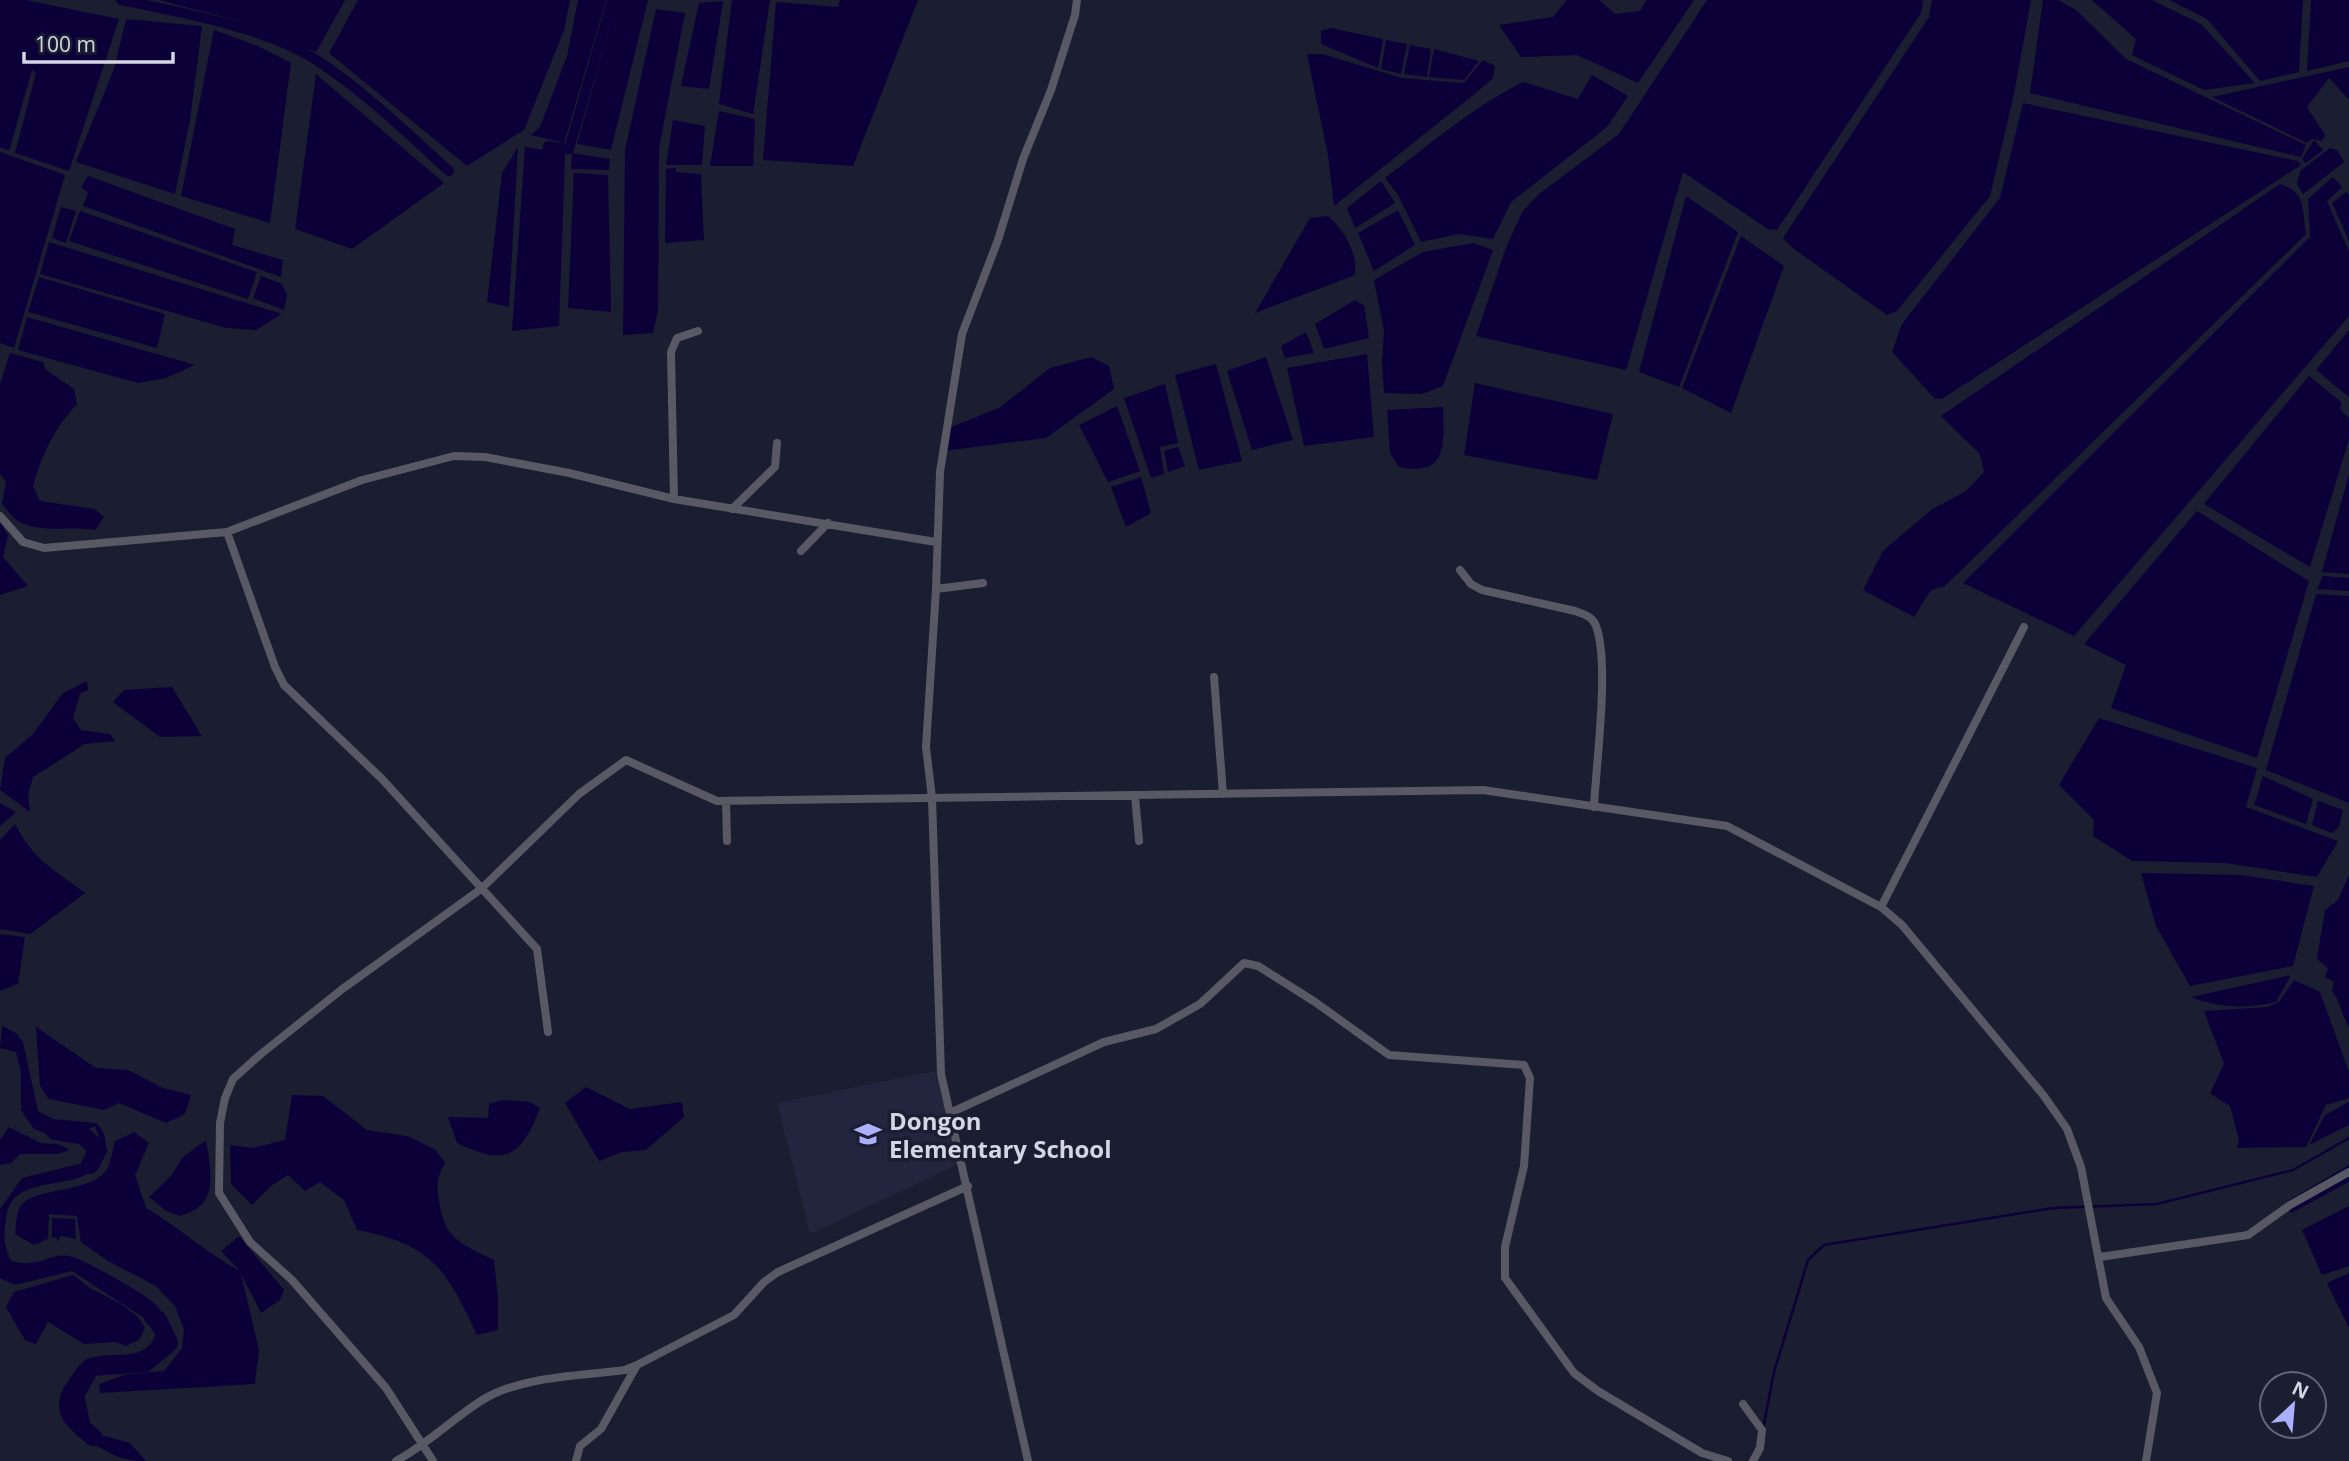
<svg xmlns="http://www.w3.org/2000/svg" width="2349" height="1461" viewBox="0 0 2349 1461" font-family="'Open Sans',sans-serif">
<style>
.built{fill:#23253e}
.water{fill:#0c0038}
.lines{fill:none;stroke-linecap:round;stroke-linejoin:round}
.stream{stroke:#0c0038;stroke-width:2.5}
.canal{stroke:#0c0038;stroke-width:10}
.river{stroke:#0c0038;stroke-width:18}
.street{stroke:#585964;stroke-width:8}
.labels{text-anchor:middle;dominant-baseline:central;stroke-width:7;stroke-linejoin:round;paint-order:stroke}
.poi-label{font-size:24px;font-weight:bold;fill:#d5d6e4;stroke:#1b1d30;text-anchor:start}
</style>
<rect width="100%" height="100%" fill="#1b1d30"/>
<path class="built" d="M935 1071 959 1164 810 1234 777 1103Z"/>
<path class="water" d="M0 0H26L119 19 69 171 15 153 36 73 32 70 9 151 0 147Z
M159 0H345L316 52 235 20Z
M358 0H570L564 30 524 130 467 166 329 53Z
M578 0H606L564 143 531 135 540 127 567 56Z
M617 0H648L611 150 577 144Z
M732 0H770L753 114 719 104Z
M840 0H918L853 166 763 160 776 2 838 7Z
M1567 0H1599L1615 14 1640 11 1647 0H1694L1638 83 1577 55 1521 57 1499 25 1553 17Z
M1707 0H1923L1921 13 1777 230 1768 229 1683 172 1626 370 1476 336 1507 245 1523 211 1539 194 1619 134Z
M1932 0H2031L2014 94 1990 196 1897 311 1887 315 1794 249 1783 238 1929 17Z
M2043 0H2058L2076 10 2126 59 2306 145 2301 157 2030 93Z
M2092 0H2152L2201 24 2255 83 2204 90 2132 55 2136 39Z
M2169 0H2303L2299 72 2260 81 2207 19Z
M2311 0H2349V61L2307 71Z
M723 1 709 89 681 86 699 3Z
M656 9 685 13 659 148 658 310 653 333 623 335 625 150Z
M126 19 202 26 190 120 175 194 76 162 114 69Z
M1331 28 1383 39 1378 68 1321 44V31Z
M214 30 258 46 291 63 270 223 181 196Z
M1386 40 1407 44 1401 74 1381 69Z
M1410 45 1431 49 1427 77 1404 74Z
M1434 49 1479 61 1464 80 1429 77Z
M1307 54H1322L1402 78 1464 83 1483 60 1495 66 1493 78 1477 92 1334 206 1328 155Z
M2349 67V100L2329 78 2307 107 2325 135 2322 141 2312 139 2307 143 2212 97Z
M316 74 444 183 352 249 295 229Z
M1592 75 1628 96 1607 127 1511 202 1493 239 1459 234 1421 242 1398 195 1385 178C1430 144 1473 107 1523 82L1578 99Z
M2023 103 2298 161 2301 165 1942 399H1935L1892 352 1902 324 2000 198Z
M719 111 755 119 753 166H710Z
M673 120 705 126 702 165H666Z
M2314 140 2323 150 2306 163 2302 159Z
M518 147 509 307 487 302 502 173Z
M525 147 565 153 559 326 512 331Z
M2330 148 2337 150 2344 162 2303 194 2297 184 2300 171Z
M0 152 65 175 14 348 0 343Z
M572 153 610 159 609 170 571 169Z
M676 168V172L701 174 704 240 665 243 666 169Z
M574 173 608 175 611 312 568 308Z
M88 176 235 229 232 245 283 260 281 277 83 206 88 192 81 187Z
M2333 177 2342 187 2327 201 2349 252V316L2074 636 1963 583 2310 237 2308 199Z
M1381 181 1395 203 1355 228 1347 208Z
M2280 184C2307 193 2302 209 2306 234L1945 586 1931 590 1914 617 1863 590 1883 551 1931 510 1966 491 1984 472 1980 454 1941 416Z
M2346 192 2349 195V241L2332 203Z
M1686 196 1738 232 1679 387 1639 372Z
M61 207 76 211 66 243 52 238Z
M1398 210 1415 245 1374 271 1358 233Z
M80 211 257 272 248 299 69 241Z
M1328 216C1345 231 1357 252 1355 275L1255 313 1310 218Z
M1741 236 1784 266 1731 413 1682 388Z
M49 242 282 314 256 330 226 328 40 274Z
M1473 243 1493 250 1443 386 1422 394 1384 393 1382 361 1384 331 1374 280 1423 252Z
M261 276 282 284 287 295 284 310 253 298Z
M39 277 165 314 157 348 28 312Z
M1355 300 1364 305 1369 338 1324 349 1315 324Z
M27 317 195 365 166 378 138 383 18 350Z
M2349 330V397L2316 370Z
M1306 332 1314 353 1285 358 1281 346Z
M10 353 43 362 46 370 74 389 77 404C54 429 42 454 33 486L40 501 95 509 104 517 95 530C72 526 43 533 22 523 14 520 7 510 2 504L6 481 0 474V384Z
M1367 354 1374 437 1304 446 1287 368Z
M1091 357 1109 366 1114 389 1046 438 944 451 951 427 999 408 1050 368Z
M1266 357 1293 440 1252 450 1227 371Z
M1216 364 1242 461 1199 470 1175 375Z
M2309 376 2341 402 2340 410 2349 418V439L2310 567 2204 504Z
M1475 383 1613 414 1597 480 1464 455Z
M1165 384 1178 443 1160 447 1164 474 1151 478 1124 398Z
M1117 406 1140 471 1108 482 1079 425Z
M1443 407C1444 444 1448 477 1399 467L1390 453 1387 410Z
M1178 447 1185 466 1168 472 1164 451Z
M2349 474V574L2322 572Z
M1141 477 1151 513 1126 527 1111 487Z
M2197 511 2309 581 2257 758 2111 708 2126 665 2084 644Z
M0 522 8 535 3 557 28 586 0 595Z
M2323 576 2349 578V591L2317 589Z
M2316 594 2349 596V803L2266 770Z
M87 681 88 690 80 693 73 718 81 730 110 734 115 741 85 744 33 777 28 795 30 812 0 790 5 758 33 734 63 693Z
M172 687 202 736 160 737 113 702 124 690Z
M2099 718 2257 768 2246 807 2338 841 2317 877 2225 863 2132 861 2093 836 2094 820 2059 785Z
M2263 776 2313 799 2306 824 2254 805Z
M2318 801 2343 810 2339 827 2332 833 2312 825Z
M0 803 16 812 0 826Z
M15 824C33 859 54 870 85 893L30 934 0 929V840Z
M2141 873 2241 875 2314 886 2293 966 2190 986 2156 926Z
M2349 875V1027C2341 1015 2341 1002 2332 991L2334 982 2325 977 2328 968 2317 959 2325 910 2338 900Z
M0 934 25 937 18 984 0 991Z
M2291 975 2276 1002C2246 1009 2219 1008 2191 997Z
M2294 980 2320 992 2349 1072V1098L2326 1105 2306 1147 2237 1148 2239 1140 2230 1106 2210 1093 2224 1064 2204 1011 2268 1007 2279 1002Z
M2 1026 16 1033 23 1042 38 1111 53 1119 96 1123C104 1131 106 1136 105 1147 98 1203 12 1163 6 1219 3 1237 4 1245 11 1261 40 1269 47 1253 69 1256 80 1257 145 1294 154 1303 162 1310 166 1322 169 1332 162 1342 155 1354 143 1359 114 1373 68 1349 70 1411L97 1434 130 1443 146 1461C120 1461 113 1454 91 1443 64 1429 48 1410 68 1381 73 1375 78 1364 85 1361 109 1347 141 1367 156 1335L144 1318 72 1271 15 1285 0 1278V1209L22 1178 83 1163 90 1156 99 1136 95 1126 71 1138 60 1139 34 1129 21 1110V1072L16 1052 0 1048Z
M36 1027 96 1068 128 1070 163 1088 191 1095 185 1114 166 1123 119 1103 104 1110 49 1099 40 1086Z
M586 1087 630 1109 682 1102 684 1117 646 1150 622 1152 599 1161 565 1103Z
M292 1095 323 1096 367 1130 407 1136 436 1150 445 1163C437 1177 436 1184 439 1200 444 1239 461 1244 494 1260L498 1298V1330L477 1335C446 1268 431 1244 357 1230L344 1200 320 1182 305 1191 288 1175 271 1186 252 1205 231 1184 230 1145 252 1148 285 1140Z
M503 1100 530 1102 540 1108C521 1157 506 1167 457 1143L448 1117 488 1118 489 1104Z
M2349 1102V1125L2309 1145 2325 1115Z
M9 1127 41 1143 58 1144 70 1150 58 1154H20L11 1163 0 1165V1140Z
M134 1132 149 1143 135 1175 146 1208C179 1227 206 1253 240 1271L221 1251 239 1236 284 1290 280 1300 261 1313 241 1274 259 1350 255 1384 100 1393 99 1384 127 1374 164 1371 182 1348 184 1330 175 1306 156 1286 108 1261 81 1242 77 1216 49 1214 48 1239 34 1245 15 1234C16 1227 16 1214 20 1207 31 1187 86 1194 105 1172 111 1165 112 1150 115 1141Z
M206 1140C209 1159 217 1192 200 1206 195 1211 187 1213 180 1216L166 1211 149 1197 171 1176 183 1157Z
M2349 1165V1182L2291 1213 2286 1202Z
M2349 1206V1266L2322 1275 2302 1230Z
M52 1218 75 1219 76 1239 61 1236 57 1242V1237L52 1238Z
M2349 1273V1328L2327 1283Z
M73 1275 90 1288 121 1304 138 1317 145 1328 139 1340 126 1346 115 1342 84 1344 48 1322 36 1344 25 1340 6 1307 14 1292Z"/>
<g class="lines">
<path class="stream" d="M1763 1429 1774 1372 1808 1260 1824 1245 2053 1208 2157 1204 2293 1170 2349 1138"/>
<path class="canal" d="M121 0C180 12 268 28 318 61 365 92 407 133 449 171
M545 163 548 146 569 149 612 0"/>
<path class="river" d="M55 1131 84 1136 98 1150 90 1165
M93 1437 82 1428 75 1395 91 1367 145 1363 169 1343 158 1320 153 1317"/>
<path class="street" d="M674 499 671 352 677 338 698 331
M732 509 775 467 777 443
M0 516 23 542 44 548 227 532 362 480 454 456 485 457 569 473 674 499 936 542
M227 532 275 667 284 685 382 779 537 949 548 1032
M801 551 828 523
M1460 570 1471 584 1482 590 1575 611C1584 614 1593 617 1596 626 1610 663 1596 764 1594 807
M936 589 983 583
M1214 677 1223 794
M1135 796 1139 841
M726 801 727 841
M1881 907 2024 627
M950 1113 1104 1042 1156 1029 1200 1004 1244 963 1258 966 1315 1002 1389 1055 1524 1065 1530 1078 1524 1166 1505 1247V1278L1574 1373 1598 1391 1702 1453 1728 1461
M2100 1257 2248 1235 2290 1205 2349 1172
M1743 1404 1762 1430 1760 1448 1753 1461
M396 1461C428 1444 453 1418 484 1399 523 1376 581 1376 625 1370L637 1365 734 1315 764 1282 778 1272 968 1186
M433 1461 386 1388 292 1280 250 1242 219 1193 220 1123 225 1098 233 1079 261 1054 341 990 481 889 579 794 626 760 717 801 1483 790 1727 826 1881 907 1902 925 2044 1096 2067 1129 2081 1167 2106 1298 2139 1347 2157 1393 2146 1461
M576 1461 580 1446 601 1429 637 1365
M1028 1461 941 1074 932 798 926 747 936 589 940 472 962 334 998 240 1023 159 1051 90 1075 15 1077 0"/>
</g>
<defs>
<symbol id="school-bare" viewBox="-9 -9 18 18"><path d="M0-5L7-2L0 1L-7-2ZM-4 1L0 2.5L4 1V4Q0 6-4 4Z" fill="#aab0fc" stroke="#1b1d30" stroke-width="2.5" paint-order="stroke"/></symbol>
</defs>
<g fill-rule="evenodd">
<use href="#school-bare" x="849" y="1115" width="38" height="38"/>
</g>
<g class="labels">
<g class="poi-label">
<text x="889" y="1120">Dongon<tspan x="889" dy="28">Elementary School</tspan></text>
</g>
</g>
<g transform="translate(2293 1405) rotate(26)"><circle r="33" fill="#1b1d30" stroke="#656778" stroke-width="2"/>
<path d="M0-5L12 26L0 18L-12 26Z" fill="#aab0fc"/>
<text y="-10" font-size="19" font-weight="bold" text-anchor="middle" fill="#d5d6e4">N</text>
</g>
<path d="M24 52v10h149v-10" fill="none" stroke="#d5d6e4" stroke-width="3.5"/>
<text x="35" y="52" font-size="21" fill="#d5d6e4" stroke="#1b1d30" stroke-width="5" paint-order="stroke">100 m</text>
</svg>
